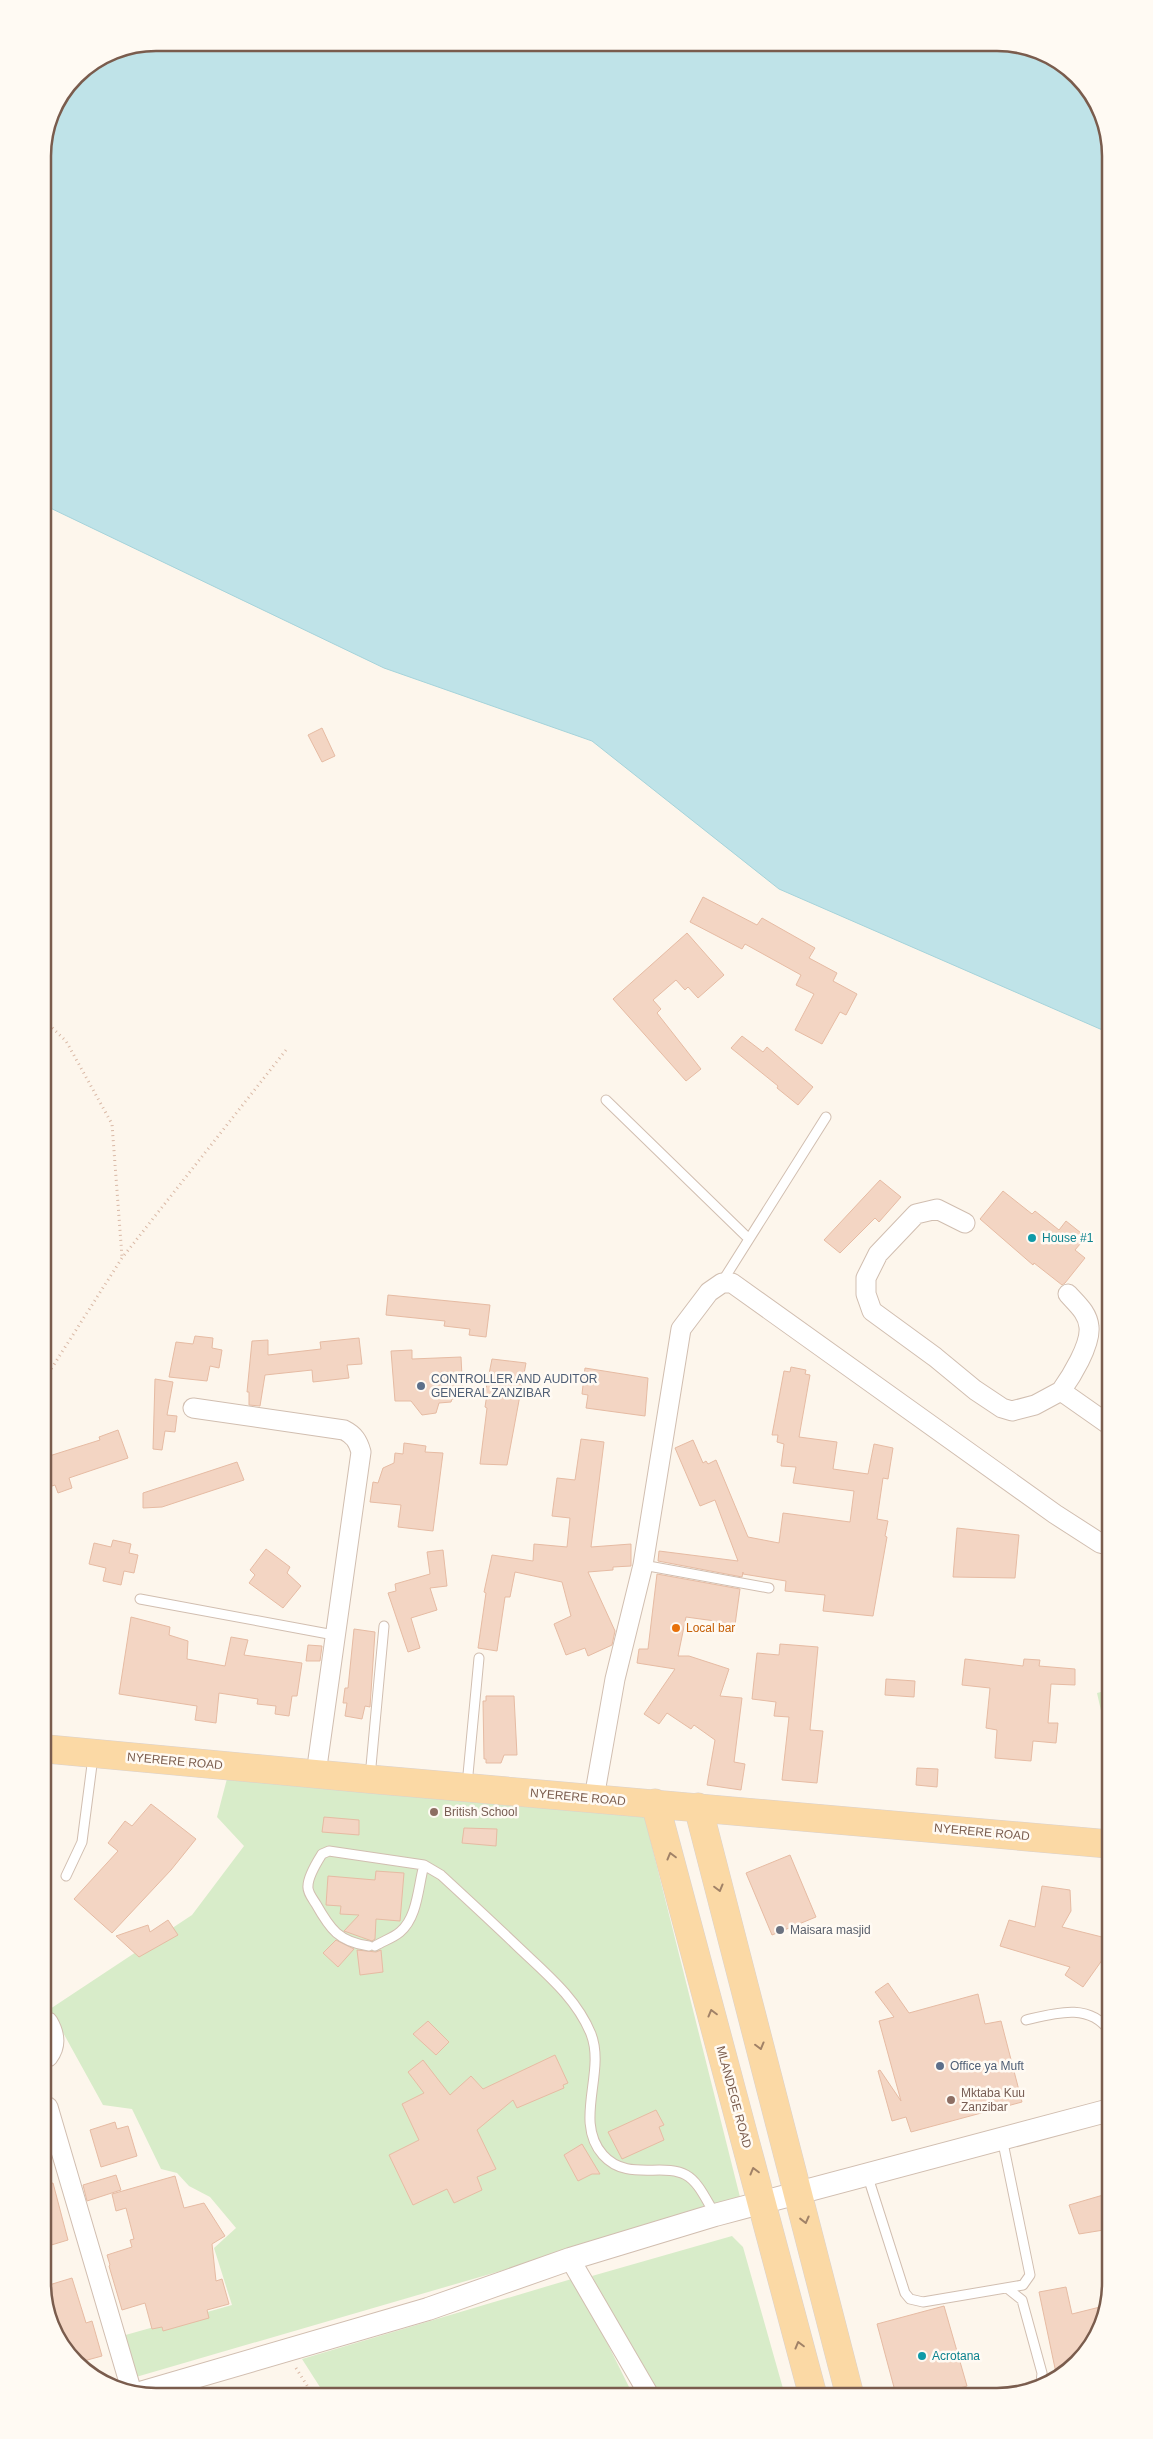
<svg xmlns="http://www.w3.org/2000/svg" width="1153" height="2439" viewBox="0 0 1153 2439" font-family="Arial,sans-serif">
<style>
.green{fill:#d8ecc9}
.water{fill:#bfe3e8;stroke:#a5d3da}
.building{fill:#f3d5c3;stroke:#e6bba3}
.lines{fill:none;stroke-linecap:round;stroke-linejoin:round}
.service-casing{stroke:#d1beb0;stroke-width:11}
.minor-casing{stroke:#d1beb0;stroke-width:21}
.tertiary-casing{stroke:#d1beb0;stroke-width:24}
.primary-casing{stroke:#dad1cd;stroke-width:29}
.path{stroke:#d9b8a5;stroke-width:3;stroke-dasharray:1 4;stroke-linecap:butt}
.service{stroke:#fff;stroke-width:9}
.minor{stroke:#fff;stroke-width:19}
.tertiary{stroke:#fff;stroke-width:22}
.primary{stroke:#fbd9a5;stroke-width:28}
.oneway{stroke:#a18267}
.culture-dot{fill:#0f9aa8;stroke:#fffaf3;stroke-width:2}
.service-dot{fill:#5c6f8a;stroke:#fffaf3;stroke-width:2}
.food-dot{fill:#e8710a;stroke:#fffaf3;stroke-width:2}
.education-dot{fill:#8d6e63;stroke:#fffaf3;stroke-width:2}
.worship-dot{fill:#6b7280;stroke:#fffaf3;stroke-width:2}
.labels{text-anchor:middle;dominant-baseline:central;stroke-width:5;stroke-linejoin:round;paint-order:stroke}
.culture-label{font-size:12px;fill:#0d838f;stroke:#fffaf3;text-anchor:start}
.service-label{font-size:12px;fill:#4e5e75;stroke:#fffaf3;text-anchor:start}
.food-label{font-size:12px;fill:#c56008;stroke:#fffaf3;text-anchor:start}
.street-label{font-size:12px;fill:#7a5c4d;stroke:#fffaf3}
.education-label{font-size:12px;fill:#785e54;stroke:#fffaf3;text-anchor:start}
.worship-label{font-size:12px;fill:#5b616d;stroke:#fffaf3;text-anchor:start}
.rim{fill:none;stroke:#7a5c4d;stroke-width:2.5}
</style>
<rect width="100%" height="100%" fill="#fdf6ec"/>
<path class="green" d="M1109 1690V1746L1097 1693Z
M229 1771 642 1807 741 2201 136 2377 122 2336 232 2305 214 2248 236 2228 210 2197 189 2186 177 2173 161 2169 132 2109 103 2105 50 2009 192 1915 244 1846 217 1817Z
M732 2236 743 2247 784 2392 651 2393 592 2276Z
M575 2278 632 2393 325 2395 302 2359Z"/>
<path class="water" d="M156 43H1004L1066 66 1104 119 1107 1032 779 889 592 741 384 668 44 505 43 149 51 112 76 76 113 51Z"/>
<path class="building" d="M322 728 335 756 322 762 308 735Z
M703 897 757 925 762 918 815 948 809 958 837 973 833 981 857 994 846 1015 840 1012 822 1044 795 1030 814 994 796 985 801 975 745 944 742 949 690 922Z
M687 933 724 975 698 998 688 987 685 990 676 980 653 1000 661 1009 657 1013 701 1069 686 1081 613 999Z
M742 1036 763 1052 767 1047 813 1087 798 1105 777 1088 778 1086 731 1048Z
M880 1180 901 1197 879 1222 875 1218 840 1253 824 1240Z
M1003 1191 1032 1214 1035 1211 1059 1230 1066 1221 1086 1237 1075 1250 1085 1258 1065 1283 1062 1285 1034 1263 1033 1265 980 1219Z
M388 1295 490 1305 486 1337 469 1335 470 1329 444 1326 445 1321 386 1315Z
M195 1336 213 1338 212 1348 222 1350 219 1368 210 1366 207 1381 169 1377 176 1342 193 1344Z
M359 1338 362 1364 347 1365 349 1378 313 1382 312 1370 265 1375 260 1406 249 1405V1392H247L252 1341 268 1340V1355L321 1349 320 1342Z
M412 1350V1359L461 1357 463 1397 452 1399 451 1402 439 1403 436 1413 422 1415 411 1401H395L391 1351Z
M492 1359 526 1363 507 1465 480 1464 487 1408 485 1407 487 1394H485Z
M791 1367 806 1370 805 1374 810 1375 799 1437 837 1442 833 1469 868 1474 874 1444 893 1448 888 1479 883 1478 877 1519 888 1521 885 1536 887 1537 873 1616 823 1611 825 1595 785 1591 786 1581 743 1574V1572L742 1577 658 1561 659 1551 738 1561 715 1500 700 1506 675 1448 693 1440 703 1463 706 1461 708 1464 716 1460 748 1537 779 1543 783 1513 850 1522 854 1491 793 1483 796 1467 781 1466 784 1444 777 1442 778 1435H772L784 1371 790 1372Z
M585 1368 648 1378 645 1416 586 1408 588 1395 582 1394Z
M155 1379 173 1382 167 1415 177 1416 175 1432 165 1431 162 1450 153 1449Z
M118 1430 128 1458 69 1478 72 1488 58 1493 55 1485 46 1488V1457L100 1440 99 1437Z
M581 1439 604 1442 591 1547 631 1544V1566L613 1567V1570L588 1572 615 1631 612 1645 588 1656 585 1648 566 1655 554 1624 571 1616 562 1582 515 1572 510 1597H505L497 1651 478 1648 486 1593 484 1592 492 1555 533 1561 534 1544 567 1547 570 1518 552 1516 557 1478 575 1480Z
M404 1443 426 1446 425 1452 443 1453 433 1531 398 1527 401 1505 370 1502 373 1482 378 1483 383 1468 394 1463 395 1453 403 1454Z
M237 1462 244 1480 162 1507 143 1508V1493Z
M957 1528 1019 1535 1015 1578 953 1577Z
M113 1540 131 1544 129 1553 138 1555 134 1573 124 1571 121 1585 103 1581 106 1568 89 1564 94 1543 111 1547Z
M266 1549 290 1567 287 1573 301 1586 283 1608 249 1583 255 1575 250 1570Z
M443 1550 447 1586 430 1588 437 1610 411 1618 420 1648 408 1652 388 1593 396 1591 395 1584 430 1574 427 1552Z
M657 1574 740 1589 734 1632 714 1629 715 1621 686 1617 678 1656H689L729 1669 720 1696 742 1698 734 1762 745 1764 741 1790 707 1785 715 1740 694 1725 691 1729 667 1713 659 1724 644 1714 675 1669 637 1663 639 1649H648Z
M131 1617 170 1627 169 1635 188 1641 187 1659 225 1666 231 1637 248 1640 244 1655 302 1663 297 1696H292L289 1716 275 1714 276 1706 257 1704 258 1699 219 1693 216 1723 195 1720 197 1706 119 1694Z
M354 1629 375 1632 370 1707 365 1706 362 1719 345 1716 347 1703H343L345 1688H348Z
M780 1644 818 1647 810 1730 823 1731 817 1783 782 1780 789 1717 774 1716 776 1702 752 1699 757 1653 779 1655Z
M308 1645 322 1646 320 1661H306Z
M965 1659 1023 1666 1024 1659 1040 1660 1039 1666 1075 1669V1685L1051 1684 1048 1723H1058L1056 1743 1033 1741 1031 1761 995 1758 997 1730 986 1728 990 1688 962 1685Z
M886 1679 915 1681 914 1697 885 1695Z
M486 1696H514L517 1755H504L501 1763H486V1759H484L483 1701H486Z
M917 1768 938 1769 937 1787 916 1785Z
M151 1804 196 1839 171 1870 112 1933 74 1899 118 1851 108 1843 125 1821 132 1826Z
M324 1817 359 1820V1835L322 1832Z
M464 1828 497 1829 496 1846 462 1843Z
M790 1855 816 1917 772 1935 746 1873Z
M376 1871 404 1873 400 1921 376 1919 375 1939 372 1941 344 1931 359 1915 340 1914 341 1906 326 1905 328 1876 375 1880Z
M1042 1886 1070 1890 1071 1911 1062 1927 1110 1939V1949L1083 1987 1065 1975 1070 1967 1000 1946 1009 1920 1035 1927Z
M168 1920 178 1935 139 1957 116 1936 148 1925 150 1932Z
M336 1940 354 1949 338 1967 323 1953Z
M357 1950 376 1952 381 1950 383 1972 360 1975Z
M888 1983 909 2013 978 1994 985 2024 1001 2021 1022 2102 911 2132 906 2117 892 2121 878 2071 880 2070 901 2101 879 2021 894 2017 875 1992Z
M428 2021 449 2042 436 2055 413 2034Z
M555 2055 568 2083 563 2085 564 2088 517 2108 513 2100 477 2130 496 2169 477 2177 482 2190 454 2203 447 2189 413 2205 389 2155 419 2140 402 2104 424 2093 408 2072 423 2060 450 2095 471 2076 483 2089Z
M656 2110 664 2125 659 2127 664 2140 622 2159 608 2132Z
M115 2122 117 2129 128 2126 137 2156 101 2167 90 2130Z
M582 2144 600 2174H592L578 2181 564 2155Z
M116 2175 121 2190 87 2201 83 2185Z
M175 2176 184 2208 204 2203 225 2236 212 2244 216 2281 222 2279 229 2304 207 2310 209 2318 163 2331 162 2327 152 2329 145 2303 122 2310 109 2266 110 2265 107 2255 132 2247 130 2240 134 2239 126 2208 116 2211 112 2194Z
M53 2183 68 2240 48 2246V2184Z
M1110 2193V2229L1079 2234 1069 2205Z
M72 2278 86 2323 92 2321 102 2356 80 2362 49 2320V2285Z
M1066 2287 1072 2314 1104 2306 1091 2346 1056 2373 1039 2292Z
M944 2306 967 2386 949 2391H895L877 2324Z"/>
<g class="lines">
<defs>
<path id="service" d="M606 1100 749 1239
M722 1282 826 1117
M643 1565 769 1588
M140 1599 334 1635
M370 1777 384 1626
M467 1785 479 1658
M424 1865 441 1875C466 1898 491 1921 516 1945 544 1972 576 1997 591 2034 606 2073 573 2121 603 2155 627 2182 663 2162 686 2175 699 2182 707 2202 715 2214
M66 1876 82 1842 93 1757
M369 1946C339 1942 330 1929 316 1904 313 1899 307 1892 308 1886 308 1876 317 1862 322 1854L329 1851 424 1865C418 1886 418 1917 400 1932 393 1938 383 1941 375 1946
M1026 2020C1055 2013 1090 2002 1110 2032
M867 2174 905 2293 910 2299 923 2302 1023 2285 1030 2275 1002 2138
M1007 2288 1022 2300 1042 2373 1041 2383 1021 2390"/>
<path id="minor" d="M965 1223 937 1209 916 1214 878 1254 866 1278V1294L872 1311 935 1357 975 1390 1002 1408 1012 1411 1035 1405 1061 1391
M1068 1294C1077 1304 1088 1313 1089 1327 1091 1345 1071 1377 1061 1391L1108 1424
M193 1408 344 1430C354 1435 358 1441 361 1452L316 1774
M594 1798 615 1679 643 1565 681 1329 709 1292 722 1283H732L1055 1514 1100 1543 1108 1545
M48 2022C55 2034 57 2045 48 2057
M48 2107 131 2389
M570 2259 648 2393"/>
<path id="tertiary" d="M140 2393 428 2309 570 2259 715 2215 1110 2110"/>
<path id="primary" d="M47 1749 369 1779 1109 1844
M655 1803 812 2392
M698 1807 849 2392"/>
</defs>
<use href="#service" class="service-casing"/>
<use href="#minor" class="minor-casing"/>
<use href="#tertiary" class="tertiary-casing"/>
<use href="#primary" class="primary-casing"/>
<path class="path" d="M45 1021 66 1041 112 1124 122 1257
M46 1377 122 1258 286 1050
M296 2368 313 2395"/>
<use href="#service" class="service"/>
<use href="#minor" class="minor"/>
<use href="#tertiary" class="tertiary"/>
<use href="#primary" class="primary"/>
</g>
<defs><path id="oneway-chevron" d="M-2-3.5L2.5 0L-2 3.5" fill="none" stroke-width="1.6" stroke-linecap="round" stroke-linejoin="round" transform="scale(1.25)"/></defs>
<g class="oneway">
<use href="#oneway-chevron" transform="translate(671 1856) rotate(-105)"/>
<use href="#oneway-chevron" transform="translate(719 1888) rotate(75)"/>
<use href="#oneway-chevron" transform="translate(712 2013) rotate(-105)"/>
<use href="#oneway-chevron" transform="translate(760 2046) rotate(75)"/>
<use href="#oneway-chevron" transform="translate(754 2171) rotate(-105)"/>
<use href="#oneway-chevron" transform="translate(805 2220) rotate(76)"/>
<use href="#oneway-chevron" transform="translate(799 2345) rotate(-105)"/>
</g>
<g class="culture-dot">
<circle cx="1032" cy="1238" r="5"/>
<circle cx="922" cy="2356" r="5"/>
</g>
<g class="service-dot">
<circle cx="421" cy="1386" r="5"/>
<circle cx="940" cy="2066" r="5"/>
</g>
<circle class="food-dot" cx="676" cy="1628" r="5"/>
<g class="education-dot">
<circle cx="434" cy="1812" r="5"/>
<circle cx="951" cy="2100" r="5"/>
</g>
<circle class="worship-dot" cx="780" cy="1930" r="5"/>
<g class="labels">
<g class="culture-label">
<text x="1042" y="1238">House #1</text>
<text x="932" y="2356">Acrotana</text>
</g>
<g class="service-label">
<text x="431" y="1379">CONTROLLER AND AUDITOR<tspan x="431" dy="14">GENERAL ZANZIBAR</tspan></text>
<text x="950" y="2066">Office ya Muft</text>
</g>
<g class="food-label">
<text x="686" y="1628">Local bar</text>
</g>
<g class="street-label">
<text transform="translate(175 1761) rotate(5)">NYERERE ROAD</text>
<text transform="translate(578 1797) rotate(5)">NYERERE ROAD</text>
<text transform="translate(982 1832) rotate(5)">NYERERE ROAD</text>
<text transform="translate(734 2097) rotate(75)">MLANDEGE ROAD</text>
</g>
<g class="education-label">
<text x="444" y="1812">British School</text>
<text x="961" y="2093">Mktaba Kuu<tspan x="961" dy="14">Zanzibar</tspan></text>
</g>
<g class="worship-label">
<text x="790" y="1930">Maisara masjid</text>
</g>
</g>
<path d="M0 0H1153V2439H0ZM156 51H997A105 105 0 0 1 1102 156V2283A105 105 0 0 1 997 2388H156A105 105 0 0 1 51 2283V156A105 105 0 0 1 156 51Z" fill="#fffaf3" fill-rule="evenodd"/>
<path class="rim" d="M156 51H997A105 105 0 0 1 1102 156V2283A105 105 0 0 1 997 2388H156A105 105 0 0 1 51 2283V156A105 105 0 0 1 156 51Z"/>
</svg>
